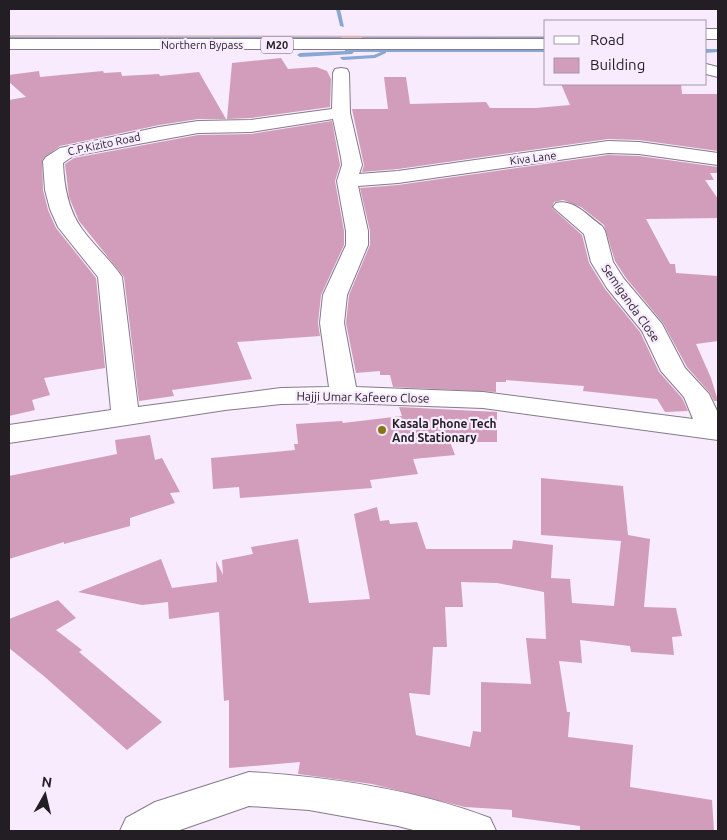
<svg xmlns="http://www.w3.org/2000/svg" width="727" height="840" viewBox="0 0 727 840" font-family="Ubuntu,sans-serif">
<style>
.green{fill:#dfb6ba}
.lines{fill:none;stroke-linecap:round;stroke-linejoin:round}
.stream{fill:#88a7d3;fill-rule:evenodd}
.building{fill:#d19dbb;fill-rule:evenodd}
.minor-casing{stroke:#857a8a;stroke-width:2}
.highway-casing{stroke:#857a8a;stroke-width:2}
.minor{fill:#fff;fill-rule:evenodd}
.highway{fill:#fff;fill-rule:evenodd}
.poi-dot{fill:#867619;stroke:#f7ebfd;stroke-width:2}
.labels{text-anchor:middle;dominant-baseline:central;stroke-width:4.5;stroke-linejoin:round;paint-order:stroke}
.far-street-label{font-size:11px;fill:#221e24;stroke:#f7ebfd}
.shield{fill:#f7ebfd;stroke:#625c65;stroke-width:1}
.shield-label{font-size:11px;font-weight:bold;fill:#221e24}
.street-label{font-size:12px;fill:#221e24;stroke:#f7ebfd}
.poi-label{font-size:12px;font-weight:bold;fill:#221e24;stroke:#f7ebfd;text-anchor:start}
</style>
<rect width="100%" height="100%" fill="#f7ebfd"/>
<path class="green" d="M9 35 546 36V41L9 40Z"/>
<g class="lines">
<path class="stream" d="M336 9H340L344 27 340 26Z
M9 37H340L342 38 340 39H9Z
M362 37H546V39H364L362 38Z
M706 38H718V40H706Z
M347 48H546V52H386V53L375 58 343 60 340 58 341 57 374 55 381 52H354L352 54 300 57 297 55 300 53 345 51V49Z
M706 49H718V52L706 53Z"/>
</g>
<path class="building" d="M281 58 288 69 316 67 327 71 331 79 330 107 251 118 227 119 232 63Z
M39 71 40 77 103 71 104 73 121 72 122 76 159 74 160 76 199 72 226 119H198L159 125 60 146 42 160 43 190 48 210 56 228 96 278 105 368 44 378 50 395 32 400 35 410 9 416V100L26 97 9 82V75Z
M384 77H406L410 104 486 102 490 108H536L570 105 561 84H681L682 94H718V151L639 140 608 139 398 169 362 172 364 165 352 109H388Z
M332 121 340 165 335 181 344 231V245L321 295 318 323 320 336 237 342 252 379 172 390 174 396 139 401 124 277 79 221 69 197 65 164 74 158 198 135 251 134Z
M608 155 639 156 718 167V173H710L714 180H705L718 199V218L646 219 670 264H675L676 273 718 276V341L696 344 711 378 718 401H714L710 393 687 367 663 323 626 278 615 261 604 225 581 207 563 200 554 202 552 208 582 235 589 263 605 289 640 332 659 372 682 398 688 411 665 412 657 399 583 391 584 386 506 380V382H496V392L393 387 390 375H380V371L356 373 346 323 349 295 370 245V231L360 188 398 185Z
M399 407 497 412V442H450L455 455 413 459 418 474 370 480 372 488 240 498 239 487 213 489 211 458 295 450 294 444H298L296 424 342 421 343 423 402 416Z
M150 435 155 460 162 458 180 492 170 493 175 503 130 518V526L64 544V542L9 559V476L117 454 115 440Z
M541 478 623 486 628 535 650 539 644 607 676 608 682 636 672 637 674 655 631 652 630 646 580 640 582 663 559 661 567 712H570L568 737 633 745 630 787 712 800 714 831H580V826L512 817V810L465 807 372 784 298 774 300 762 229 768V700L224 701 219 612 169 619 168 602 142 605 78 592 161 559 172 588 217 582 216 561 223 575 222 560 253 554 251 547 298 539 309 603 370 599 354 514 377 507 380 521 389 520 390 524 417 522 426 549H512L513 540 553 545 551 578 570 579 572 603 614 606 621 541 541 535ZM461 582 497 583 544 592 546 639 526 638 531 684 481 682V732L473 731 470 747 416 735 409 693 430 695 433 647H447L445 607H463Z
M58 600 76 618 56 630 82 650 79 652 162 722 127 750 45 677 9 648V619Z"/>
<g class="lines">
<defs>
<path id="minor" d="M706 64 718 67V77L706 74Z
M341 68 347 69 349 73 350 113 362 165 359 174 398 171 608 141 639 142 718 153V165L639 154 608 153 398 183 358 186 368 231V245L347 295 344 323 356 387 483 392 693 419 684 397 661 371 642 331 607 288 591 262 584 234 553 207 556 203C573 198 588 216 602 226L605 231 613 262 624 279 662 324 685 368 709 394 718 413V440L483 408 344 403 281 404 225 410 9 443V425L111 410 98 277 58 227 50 209 45 190 43 161 46 157 60 148 159 127 198 121 251 120 332 109 333 73 335 69ZM333 119 341 157 342 165 337 181 346 231V245L323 295 320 323 329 387 281 388 138 407 122 277C110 259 94 246 82 229 68 210 64 186 63 163L73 156 198 133 251 132Z
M249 772C331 777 413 789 490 818L496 831H417L398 826 309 810 249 806 177 831H120L126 818 155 802Z"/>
<path id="highway" d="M706 29H718V39H706Z
M9 39H546V49H9Z"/>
</defs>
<use href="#minor" class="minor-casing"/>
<use href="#highway" class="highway-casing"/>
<use href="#minor" class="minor"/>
<use href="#highway" class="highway"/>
</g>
<circle class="poi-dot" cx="382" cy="430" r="5"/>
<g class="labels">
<g class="far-street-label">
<text x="202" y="45">Northern Bypass</text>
<text transform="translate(104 144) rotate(-12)">C.P.Kizito Road</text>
<text transform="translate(533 158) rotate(-7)">Kiva Lane</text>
</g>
<rect class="shield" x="261" y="36.5" width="32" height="17" rx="4"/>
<g class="shield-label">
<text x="277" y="45">M20</text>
</g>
<g class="street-label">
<text transform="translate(631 303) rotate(55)">Semiganda Close</text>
<text transform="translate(363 397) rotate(1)">Hajji Umar Kafeero Close</text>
</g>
<g class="poi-label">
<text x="392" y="423">Kasala Phone Tech<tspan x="392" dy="14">And Stationary</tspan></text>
</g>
</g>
<rect width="727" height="840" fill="none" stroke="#221e24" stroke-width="20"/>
<rect x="544" y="20" width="162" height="65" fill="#f7ebfd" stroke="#a299a6"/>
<rect x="554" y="36" width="25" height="8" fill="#ffffff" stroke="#a299a6"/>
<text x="590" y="45" font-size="15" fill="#221e24">Road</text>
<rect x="554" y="58" width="25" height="15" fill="#d19dbb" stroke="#a299a6"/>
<text x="590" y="70" font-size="15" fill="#221e24">Building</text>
<g transform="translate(45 795) rotate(8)" stroke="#f7ebfd" stroke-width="4" paint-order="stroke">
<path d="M0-4L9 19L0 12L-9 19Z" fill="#221e24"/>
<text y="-8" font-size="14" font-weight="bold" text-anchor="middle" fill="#221e24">N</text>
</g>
</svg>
